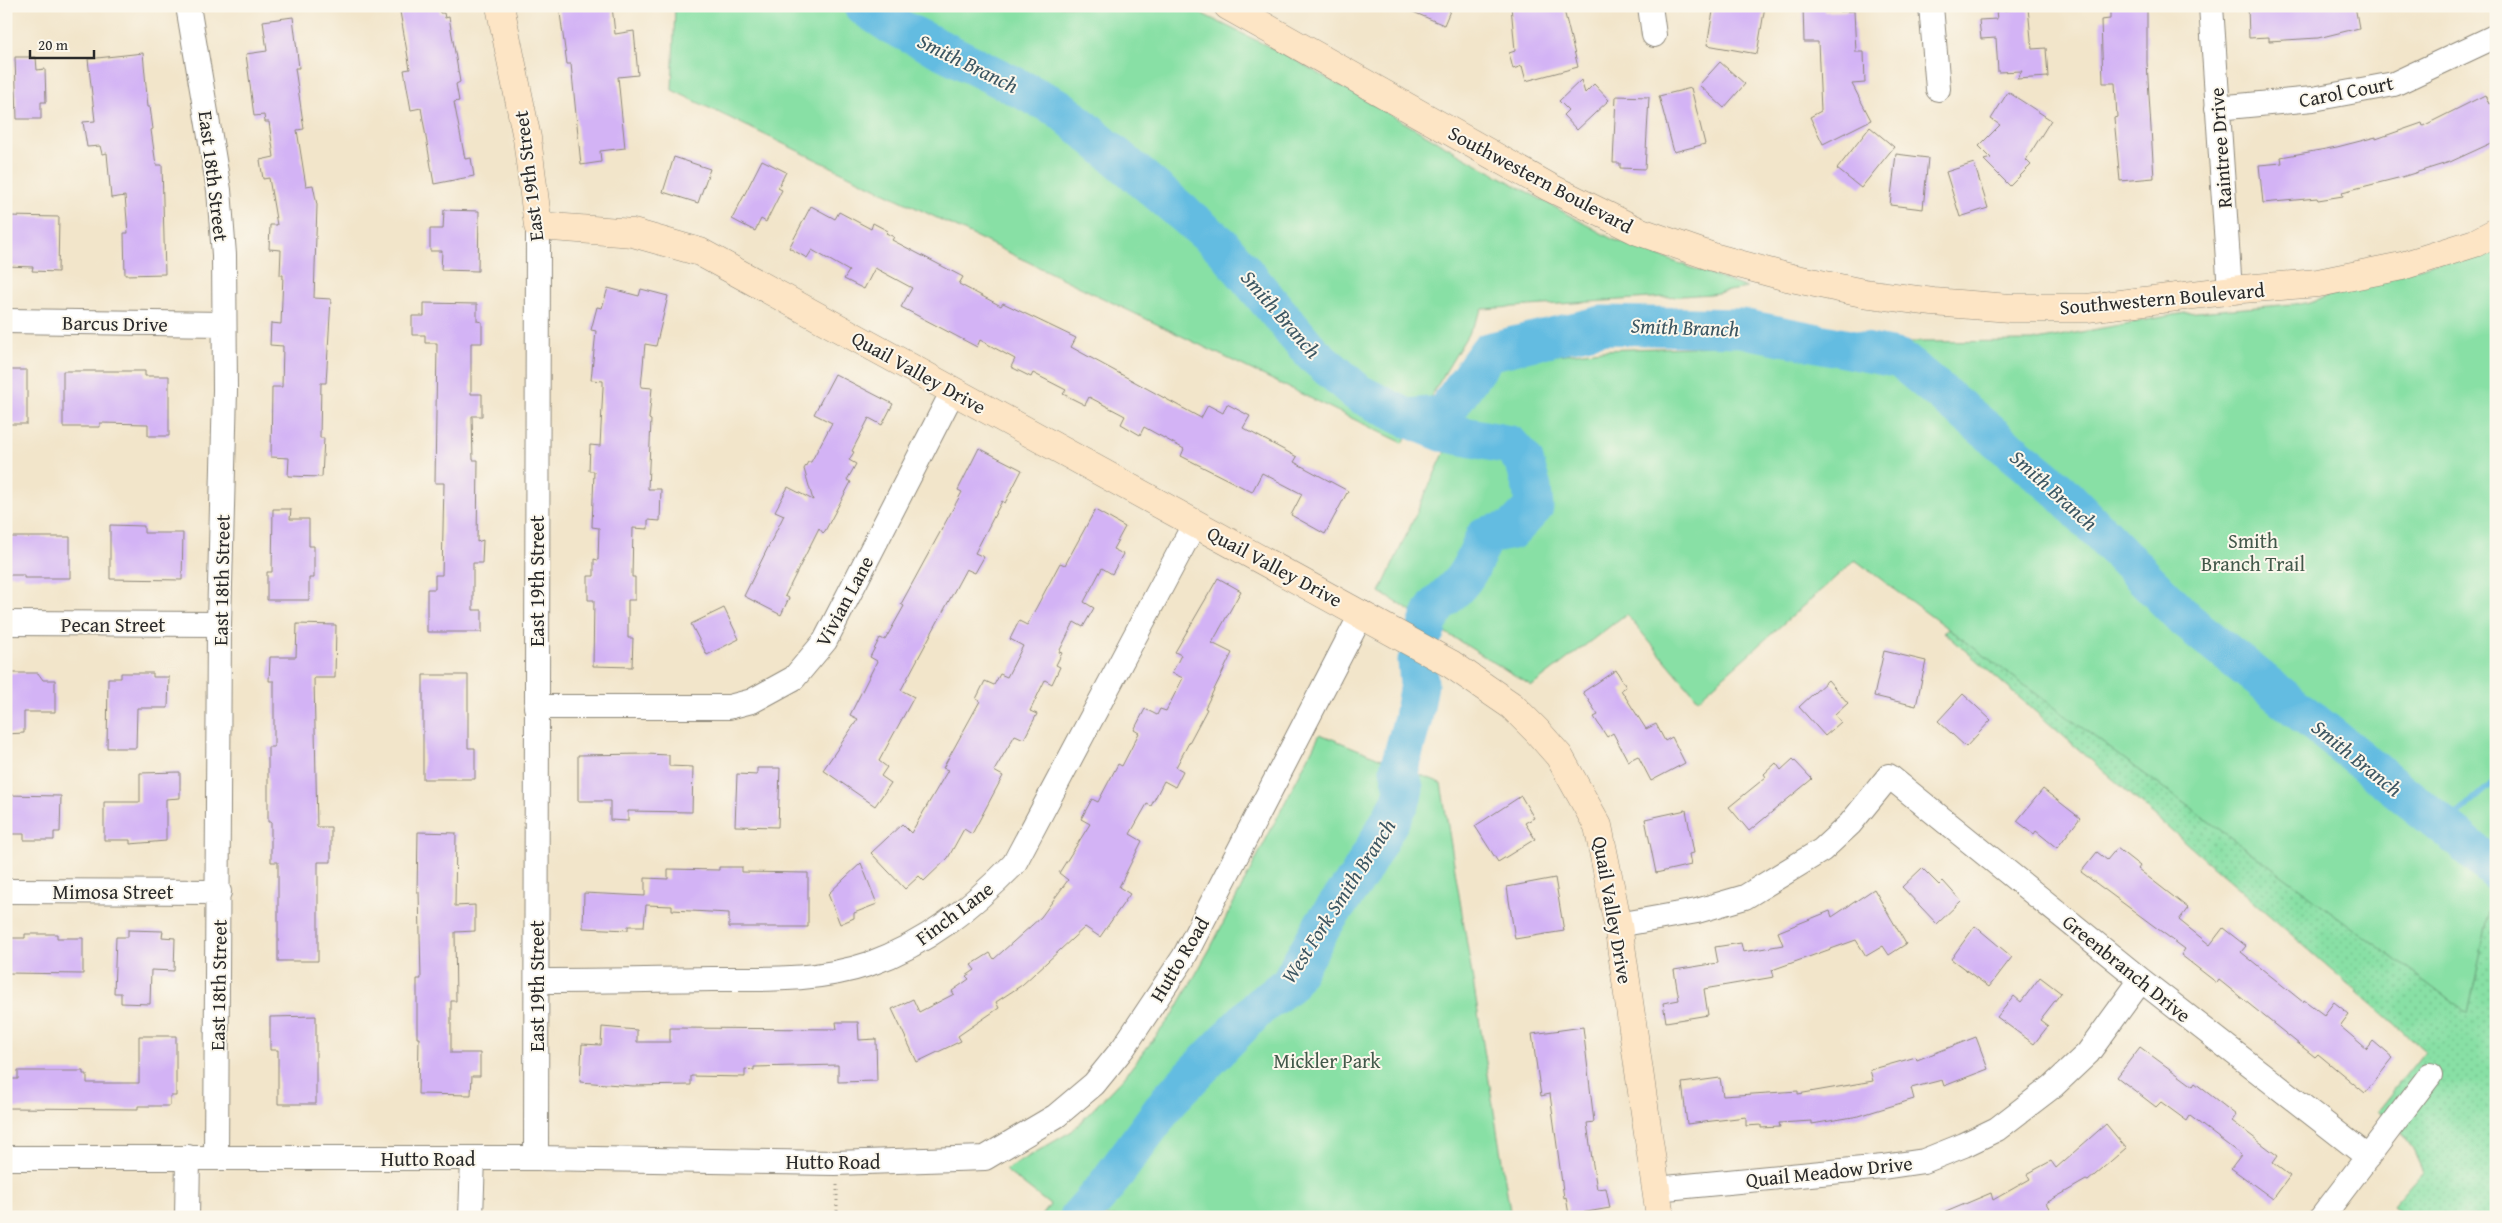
<svg xmlns="http://www.w3.org/2000/svg" width="2502" height="1223" viewBox="0 0 2502 1223" font-family="'Gentium Book Plus',serif">
<style>
.grass{fill:url(#grass-dots);stroke:#5a8668}
.park{fill:#88e0a5;stroke:#5a8668}
.lines{fill:none;stroke-linecap:round;stroke-linejoin:round}
.stream{stroke:#64bce1;stroke-width:6}
.river{stroke:#64bce1;stroke-width:39}
.building{fill:#d3b3f5}
.street-casing{stroke:#8e887a;stroke-width:26}
.secondary-casing{stroke:#8e887a;stroke-width:29}
.path{stroke:#8e887a;stroke-width:3;stroke-dasharray:1 4;stroke-linecap:butt}
.street{stroke:#fff;stroke-width:24}
.secondary{stroke:#fde5c5;stroke-width:28}
.labels{text-anchor:middle;dominant-baseline:central;stroke-width:4;stroke-linejoin:round;paint-order:stroke}
.street-label{font-size:20px;fill:#2b2b2b;stroke:#fbf7ec}
.park-label{font-size:20px;fill:#42584a;stroke:#fbf7ec}
.water-label{font-size:21px;font-style:italic;fill:#3c5662;stroke:#fbf7ec}
</style>
<defs>
<pattern id="grass-dots" width="8" height="8" patternUnits="userSpaceOnUse" patternTransform="scale(1.25)"><rect width="8" height="8" fill="#88e0a5"/><path d="M2 2h.1M6 6h.1" fill="none" stroke="#76c08e" stroke-width="1.8" stroke-linecap="round"/></pattern>
</defs>
<rect width="100%" height="100%" fill="#fbf7ec"/>
<filter id="ink" filterUnits="userSpaceOnUse"><feTurbulence type="fractalNoise" baseFrequency=".02" numOctaves="2"/><feDisplacementMap in="SourceGraphic" scale="10" xChannelSelector="R" yChannelSelector="G"/><feConvolveMatrix kernelMatrix="1 2 1 2 8 2 1 2 1" color-interpolation-filters="sRGB"/></filter>
<filter id="wash" filterUnits="userSpaceOnUse"><feTurbulence type="fractalNoise" baseFrequency=".0096" numOctaves="4" result="noise"/><feDisplacementMap in="SourceGraphic" scale="20" xChannelSelector="R" yChannelSelector="G"/><feGaussianBlur stdDeviation="1.12" result="paint"/><feColorMatrix in="noise" values="0 0 0 0 0 0 0 0 0 0 0 0 0 0 0 0 0 1.4 0 .05"/><feComposite in="paint" operator="in"/></filter>
<g filter="url(#wash)">
<rect width="100%" height="100%" fill="#f2e5ca"/>
<path class="grass" d="M2084 554 2496 854V1217H2406L2393 1206 2423 1172 2414 1152 2402 1131 2377 1111 2425 1051 1944 632Z"/>
<path class="park" d="M675 6H1186L1290 57 1461 155 1612 239 1747 288 1711 294 1483 309 1403 443 672 90Z
M2496 244V879L2468 1013 1855 560 1698 699 1626 614 1532 686 1380 592 1482 371 1520 359 1602 350 1806 343 2032 341 2185 313 2306 303Z
M1320 734 1441 783 1511 1217H1041L1050 1205 1005 1170 1072 1131 1124 1077 1174 1013 1211 947Z"/>
<g class="lines">
<path class="stream" d="M2444 826 2496 780"/>
<path class="river" d="M863 6 890 24 1059 108 1222 246 1312 353 1358 393 1407 418 1443 415 1488 352 1602 325 1741 328 1900 359 2059 490 2186 620 2456 836 2496 871
M1410 419 1442 432 1510 445 1524 461 1532 488 1534 507 1512 530 1485 536C1478 552 1471 571 1459 584 1441 604 1435 601 1426 630
M1079 1217 1103 1190 1170 1099 1259 1007 1289 984 1324 923 1358 877 1401 801 1404 788 1399 769 1413 718 1419 684 1417 661"/>
</g>
<g id="blocks">
<path class="building" d="M399 6H439L440 13H444L445 18 449 17 460 82 456 84 459 101 454 102 465 159 471 158 474 176 434 184 421 108 411 110 404 70 410 69Z
M559 6H612L615 34 634 31 638 75 618 77 625 148 600 151 601 162 581 165 571 64H567Z
M1399 6H1452L1444 25Z
M1511 6H1563L1578 67 1526 81 1522 66 1513 69 1509 53 1515 51Z
M1714 6H1765L1757 54 1707 45Z
M1803 6H1824V12L1854 11 1856 52H1864L1865 83 1852 84 1871 120 1823 144 1810 117 1821 111 1818 42H1804Z
M2110 6H2147V62L2154 178 2120 181 2114 118 2117 117 2115 83H2103L2101 20 2110 19Z
M2248 6H2355L2359 28 2318 38 2269 41V37L2249 38Z
M2028 8 2032 49 2046 48 2048 77 2017 79 2022 71 1998 72 1996 38 1981 39 1979 20 1997 19 1996 11Z
M293 17 299 68H295L304 129 297 130 306 186 313 185 317 205 314 298 331 299 326 383H321L320 438H324L322 477 288 476 289 458 271 457 272 387H282L283 346 270 345 271 323 281 324 283 275H280L281 250 269 249 270 225H277L269 178 263 179 260 160 274 157 269 122H265L264 115 254 116 246 54 267 51 263 21Z
M143 53 148 107H150L153 129 151 130 156 165H162L165 274 125 275 124 233H128L125 196 111 198 107 153 102 154 100 146 87 147 83 122 95 121 88 59Z
M15 57H36L37 70 45 69 46 102H41V119H17Z
M1720 62 1745 84 1724 108 1699 85Z
M1581 80 1585 93 1594 84 1609 100 1577 130 1563 115 1568 110 1559 101Z
M1691 88 1705 144 1674 152 1659 96Z
M2008 92 2051 120 2026 160 2031 165 2010 186 1984 160 1991 158 1979 146 2000 125 1991 119Z
M2485 95 2489 104 2496 100V141L2450 162 2402 177 2342 192 2343 196 2318 200 2317 198 2263 203 2259 165 2282 163 2281 157 2337 147 2376 137V139L2422 123 2423 126Z
M1616 96 1649 97 1645 169 1620 168V163H1613Z
M1870 127 1894 147 1861 188 1837 169Z
M1896 154 1928 158 1923 209 1890 205Z
M674 157 710 169 698 203 663 192Z
M762 160 786 172 778 188 782 190 766 222 761 219 755 231 732 219Z
M1974 163 1988 208 1960 217 1946 172Z
M811 206 835 219 839 212 871 229 873 223 888 231 886 233 894 237 892 240 963 277 959 284 1001 306 1003 303 1076 338 1071 347 1201 418 1208 405 1223 413 1227 404 1250 416 1243 428 1297 457 1294 462 1348 491 1325 534 1291 515 1302 494 1262 473 1252 492 1181 456 1184 449 1144 427 1140 435 1121 424 1125 416 1089 397 1085 405 1063 394 1066 390 1033 373 1031 377 1011 367 1015 359 980 340 977 347 901 307 912 288 875 268 864 289 844 279 849 271 812 250 807 258 789 248Z
M444 210 479 211 478 271 441 270 442 251H430V229H443Z
M8 216 59 217 58 272 32 271 33 267 6 266Z
M608 288 639 296 641 289 668 296 656 346 645 344 641 387 652 388 649 419 651 420 648 489H661L660 521 648 520V529L633 528 632 577H635V600H628V638H633L632 667 593 666 594 600H588V576H594V559L598 560 599 528 592 527 594 471H589L590 445 600 446 603 387V381L591 380 596 331 591 330 597 307 602 308Z
M424 303 477 304V321L482 322V343H471V394H482V416H472L473 460H478L477 542 483 540 482 563H473V610H482V632H427V589H435V575H442L444 483H435L437 343H425V335H412V316H424Z
M6 370H27V424H6Z
M63 371H145V376H169V436H148V424L100 423V427H63Z
M835 374 893 404 882 425 869 418 852 451 854 452 849 460 856 464 847 480 851 482 825 531 823 533 819 528 785 596 789 598 781 615 744 596 784 515 775 511 788 487 813 500 804 469 808 462H811L832 423 814 414Z
M979 448 1022 470 1005 503 1002 501 975 553 984 557 975 573 966 569 901 690 914 697 879 761 887 767 881 776 891 783 875 806 823 770 858 719 850 715 877 661 870 657 880 638 885 640 904 606 901 604 962 492 958 490Z
M273 509H291L290 519H309V546H314V578H309V600H267V572H272Z
M1095 510 1125 527 1113 549 1123 554 1112 574 1102 568 1084 602 1094 608 1083 627 1074 622 1059 652 1062 653 1056 665 1060 667 1052 684 1045 680 1030 711 1037 714 1024 739 1015 735 994 771 1003 776 972 834 964 829 948 858 924 881 919 876 905 889 871 853 902 824 911 833 948 770 943 768 980 701 976 699 985 681 994 685 1000 674 1007 677 1023 646 1010 639 1019 621 1027 625 1060 563 1065 565Z
M110 525 144 526V533H183L182 580 110 579Z
M6 537H70V578H24V575H6Z
M1218 578 1241 591 1212 643 1232 653 1205 708 1207 709 1176 767 1183 771 1175 787 1164 781 1151 806 1147 804 1130 834 1142 841 1119 887 1130 894 1100 937 1085 927 1022 985 996 1002 999 1008 958 1036 961 1041 917 1062 892 1009 913 999 919 1012 954 994 952 991 969 979 966 976 975 970 971 965 990 953 994 959 1041 917 1068 880 1059 873 1090 824 1081 819 1092 799 1098 802 1118 764 1122 766 1139 733 1134 730 1145 709 1157 715 1160 709 1166 711 1183 678 1172 673 1181 655 1175 652Z
M724 608 739 639 707 655 691 624Z
M297 624 336 625 335 678H314L317 827H331V862H318V961H278V862H271V822H268V747H274V681H269L270 657H296Z
M1884 651 1926 661 1916 706 1874 696Z
M1616 670 1626 687 1621 690 1646 729 1656 724 1665 741 1672 737 1685 763 1651 781 1638 756 1628 761 1613 733 1607 737 1594 717 1598 715 1583 692Z
M6 673H38L43 680H55V712H24V733L6 734Z
M121 673H153V677H169L168 708H137L136 748H107L108 678H121Z
M423 675H468V748H475V779H423Z
M1828 680 1848 703 1835 715 1841 722 1825 736 1799 707Z
M1963 694 1991 720 1966 747 1938 721Z
M646 754 669 755V766L693 767 692 812 628 811V821L610 820V801H578V755Z
M1793 759 1812 779 1749 831 1729 807 1766 777 1764 774 1776 763 1781 770Z
M757 768H780L778 827 735 826 737 774 757 775Z
M180 772V798L166 799V841L130 844V840H104V802H140V773Z
M2043 789 2080 818 2057 848 2036 831 2034 834 2017 821Z
M6 795 61 796 60 832H54V840H24V834H6Z
M1521 796 1534 818 1525 823 1535 839 1498 862 1475 826Z
M1686 810 1694 853 1689 854 1691 865 1656 873 1645 819Z
M418 832 456 833 455 906 475 905V931L455 932 456 1001H451V1053H480V1076H472L471 1095 418 1094 419 1038H417V979H421L419 892H417Z
M2117 848 2140 866 2138 869 2188 908 2179 920 2210 945 2223 928 2246 946 2241 952 2303 1002 2304 1000 2324 1015 2334 1002 2349 1014 2340 1026 2367 1049 2373 1041 2393 1058 2365 1093 2318 1054 2315 1057 2219 980 2217 983 2181 955 2185 949 2081 872 2097 852 2107 860Z
M861 863 877 904 854 913V918L840 924 828 894Z
M719 867H742V872L808 873V927H729V913L672 910V906L646 905 644 926H628V930L583 928 584 893 645 896V878L668 879V869L719 870Z
M1922 868 1939 885 1943 881 1961 901 1937 924 1902 887Z
M1555 878 1564 931 1515 939 1507 887Z
M1874 889 1906 944 1889 955 1883 946 1866 956 1856 940 1772 970 1774 977 1704 989 1708 1015 1666 1022 1663 1003 1679 1000 1674 970 1718 963 1715 947 1741 943 1743 952 1783 945 1778 932 1830 911 1832 917Z
M1975 926 2012 957 1989 987 1951 959Z
M128 930 163 931 162 937 175 938 174 971 151 970 150 1004 121 1003V993H114L116 937H128Z
M25 934H57V938H83V974L6 973V938H25Z
M2040 977 2061 993 2040 1020 2048 1026 2034 1044 1997 1017 2014 996 2021 1002Z
M316 1016V1104H278V1050H270V1017Z
M836 1022H858L859 1040 876 1039 877 1081 838 1082V1065L754 1067V1070L745 1069V1077L691 1076V1085L633 1086 580 1082 582 1044 601 1045 602 1027 637 1030V1042H670V1028L837 1029Z
M1583 1027 1594 1122 1587 1123 1592 1159 1597 1189 1606 1188 1610 1208 1569 1215 1566 1197 1564 1198 1550 1094 1541 1096 1532 1034Z
M139 1036H176V1096H170V1106H138V1109L6 1108V1079H18V1071H83V1074H87V1083H139Z
M1976 1037 1988 1069 1944 1086 1942 1080 1911 1088 1914 1099 1859 1116 1812 1124V1121L1779 1123 1780 1127 1761 1128V1125L1746 1126V1117L1687 1124 1682 1083 1720 1078 1723 1096 1798 1091V1094L1873 1081 1870 1070 1916 1057 1917 1060Z
M2140 1047 2193 1086 2195 1083 2236 1115 2232 1121 2278 1156 2273 1163 2290 1176 2273 1199 2231 1168 2241 1155 2190 1116 2187 1121 2161 1102 2156 1107 2117 1077Z
M2106 1124 2126 1148 2088 1181 2086 1180 2046 1203 2050 1210 2039 1217H1934L1991 1193 1993 1200 2030 1179 2027 1174 2051 1161 2056 1168Z"/>
</g>
</g>
<g filter="url(#ink)">
<use href="#blocks" fill-opacity="0" stroke="#8e887a" stroke-width="1"/>
<g class="lines">
<defs>
<path id="street" d="M188 6 219 190 224 255 225 390 219 624 216 1157
M1650 6 1654 35
M1931 6 1938 89
M2211 6 2230 291
M2217 108 2313 99 2394 84 2496 36
M6 321 224 324
M6 623 219 624
M536 707H729L752 701 794 678 825 641 953 391
M6 891 219 892
M1618 925 1697 911 1745 897 1822 850 1850 824 1889 776 2141 980 2368 1157
M537 981C596 981 655 980 715 979 766 979 819 981 869 964 926 944 972 907 1014 864L1195 523
M6 1158H536L835 1163 985 1158 1056 1116 1094 1084 1124 1047 1184 957 1362 613
M536 1158 538 226
M1656 1189 1883 1167 1924 1161 1964 1145 1997 1129 2053 1086 2088 1053 2141 980
M187 1217 188 1157
M471 1217 473 1158
M2322 1217 2430 1075"/>
<path id="secondary" d="M500 6 527 138 538 226 633 233 700 252 1451 664 1512 706 1537 731 1559 756 1598 826 1618 925 1660 1217
M1228 6 1549 187 1638 231 1713 257 1787 277 1863 293 1933 302 2010 308H2087L2242 289 2318 283 2402 266 2475 243 2496 232"/>
</defs>
<use href="#street" class="street-casing"/>
<use href="#secondary" class="secondary-casing"/>
<path class="path" d="M837 1185V1217"/>
<use href="#street" class="street"/>
<use href="#secondary" class="secondary"/>
</g>
</g>
<g class="labels">
<g class="street-label">
<text transform="translate(2346 91) rotate(-11)">Carol Court</text>
<text transform="translate(2220 148) rotate(-94)">Raintree Drive</text>
<text transform="translate(214 176) rotate(83)">East 18th Street</text>
<text transform="translate(528 176) rotate(-97)">East 19th Street</text>
<text transform="translate(1541 179) rotate(28)">Southwestern Boulevard</text>
<text transform="translate(2162 298) rotate(-5)">Southwestern Boulevard</text>
<text transform="translate(115 323) rotate(1)">Barcus Drive</text>
<text transform="translate(919 372) rotate(29)">Quail Valley Drive</text>
<text transform="translate(1275 566) rotate(28)">Quail Valley Drive</text>
<text transform="translate(221 580) rotate(-89)">East 18th Street</text>
<text transform="translate(536 581) rotate(-90)">East 19th Street</text>
<text transform="translate(844 601) rotate(-62)">Vivian Lane</text>
<text x="113" y="624">Pecan Street</text>
<text x="113" y="891">Mimosa Street</text>
<text transform="translate(1613 910) rotate(80)">Quail Valley Drive</text>
<text transform="translate(954 913) rotate(-37)">Finch Lane</text>
<text transform="translate(1179 959) rotate(-59)">Hutto Road</text>
<text transform="translate(2127 968) rotate(39)">Greenbranch Drive</text>
<text transform="translate(218 985) rotate(-89)">East 18th Street</text>
<text transform="translate(536 986) rotate(-90)">East 19th Street</text>
<text x="428" y="1158">Hutto Road</text>
<text x="833" y="1161">Hutto Road</text>
<text transform="translate(1829 1171) rotate(-6)">Quail Meadow Drive</text>
</g>
<g class="park-label">
<text x="2253" y="540">Smith<tspan x="2253" dy="23">Branch Trail</tspan></text>
<text x="1327" y="1060">Mickler Park</text>
</g>
<g class="water-label">
<text transform="translate(968 63) rotate(26)">Smith Branch</text>
<text transform="translate(1281 314) rotate(49)">Smith Branch</text>
<text transform="translate(1685 327) rotate(2)">Smith Branch</text>
<text transform="translate(2054 490) rotate(42)">Smith Branch</text>
<text transform="translate(2357 758) rotate(39)">Smith Branch</text>
<text transform="translate(1338 901) rotate(-57)">West Fork Smith Branch</text>
</g>
</g>
<rect width="2502" height="1223" fill="none" stroke="#fbf7ec" stroke-width="25"/>
<path d="M30 50v8h64v-8" fill="none" stroke="#2b2b2b" stroke-width="2.5"/>
<text x="38" y="50" font-size="15" fill="#2b2b2b" stroke="#fbf7ec" stroke-width="4" paint-order="stroke">20 m</text>
</svg>
